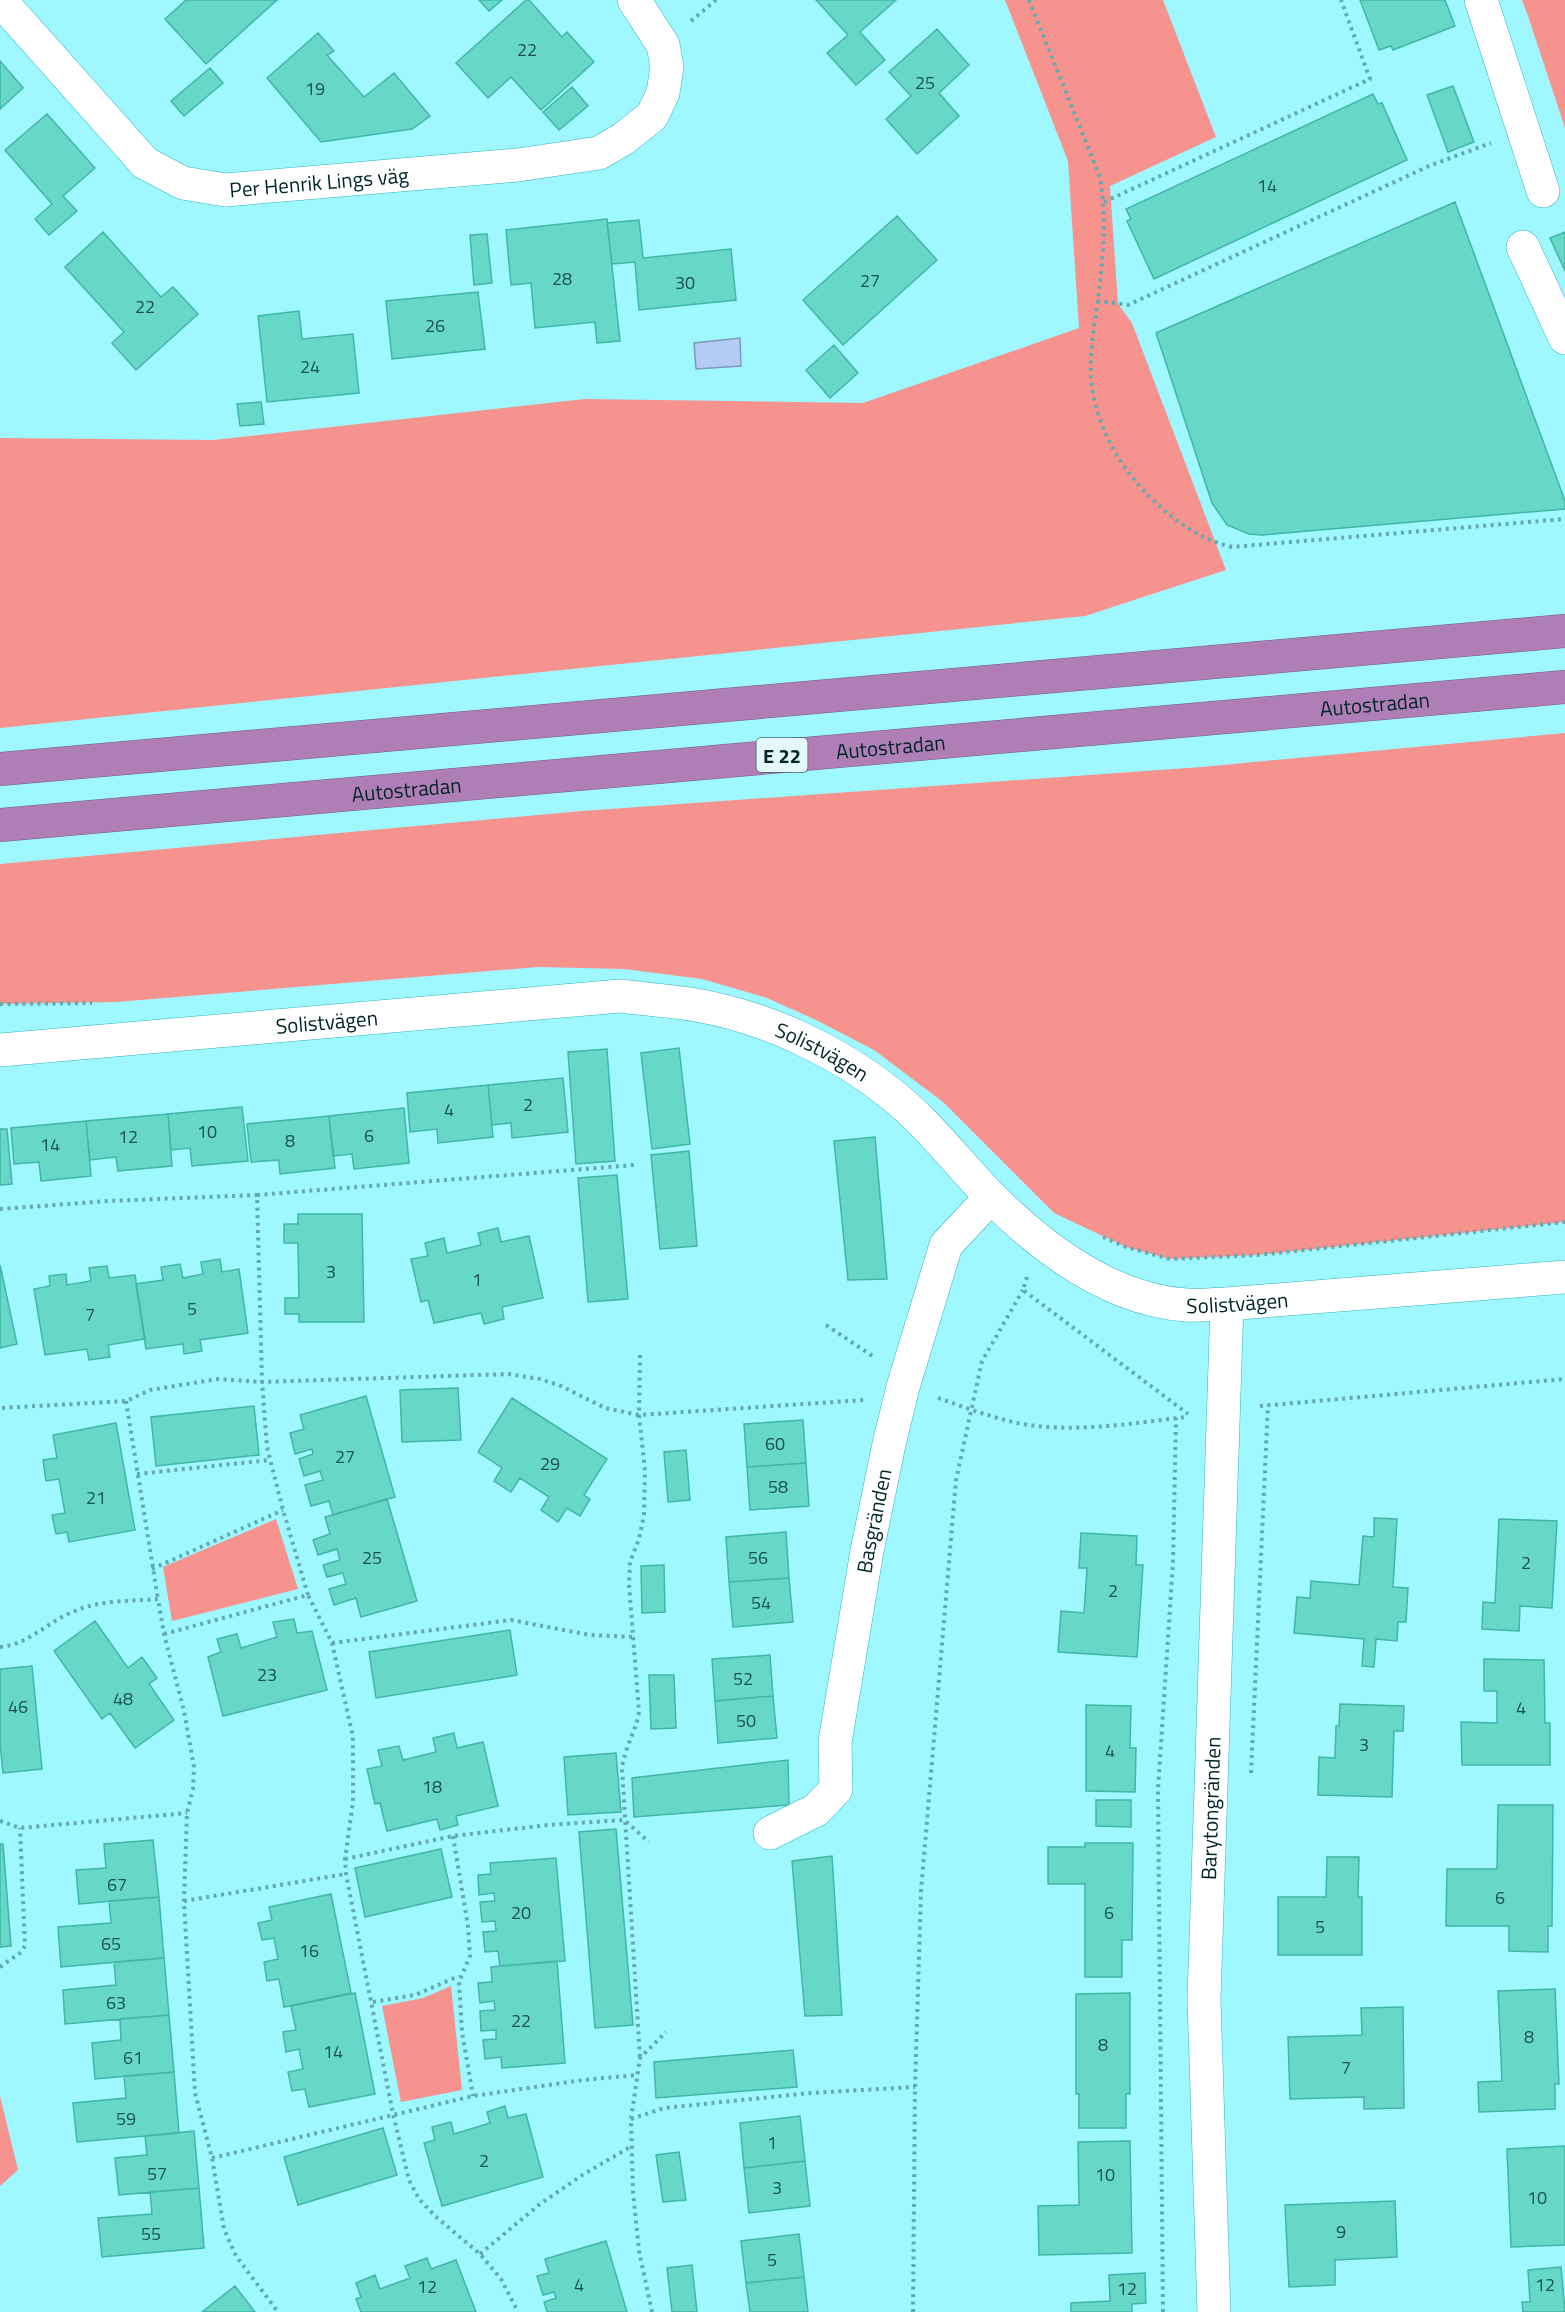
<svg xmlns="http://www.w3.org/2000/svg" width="1565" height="2312" viewBox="0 0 1565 2312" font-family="'Titillium Web',sans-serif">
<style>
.green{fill:#f7938f}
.water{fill:#b4cbf4;stroke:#7e99b7;stroke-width:1.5}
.building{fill:#67d8c7;stroke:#41b6a6;stroke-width:1.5}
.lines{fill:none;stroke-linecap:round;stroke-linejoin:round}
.minor-casing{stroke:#35b2bc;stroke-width:34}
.highway-casing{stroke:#725f84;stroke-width:34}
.path{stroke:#64a9af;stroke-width:4;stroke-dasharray:3 4.5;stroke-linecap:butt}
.minor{stroke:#fff;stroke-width:33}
.highway{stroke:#b07eb6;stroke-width:33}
.labels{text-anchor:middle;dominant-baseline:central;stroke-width:4.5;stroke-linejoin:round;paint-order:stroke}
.number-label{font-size:18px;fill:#1a5250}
.shield{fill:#e4f8f9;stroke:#446467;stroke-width:1.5}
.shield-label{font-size:20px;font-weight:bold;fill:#002528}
.street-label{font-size:21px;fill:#002528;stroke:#e4f8f9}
</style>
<rect width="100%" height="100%" fill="#9ff7ff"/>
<path class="green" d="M1005 0H1163L1216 137 1110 186 1118 304 1132 323 1226 570 1085 616 0 728V438L213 440 585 399 863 403 1079 328 1068 161Z
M1522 0H1565V128L1528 16Z
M1565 733V1222L1258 1255 1170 1259 1126 1247 1054 1213 943 1102 874 1050 816 1020 767 998 702 979 624 969 538 967 116 1002 0 1004V864L582 811 1201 767Z
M276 1519 298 1589 172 1621 163 1567Z
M451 1986 462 2090 401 2102 382 2006 423 1998Z
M0 2096 18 2170 0 2186Z"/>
<path class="water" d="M740 338 741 366 696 369 694 343Z"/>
<path class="building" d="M186 0H277L206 64 165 19Z
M479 0H502L489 11Z
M526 0H529L562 37 567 32 594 62 541 110 511 77 488 98 456 63Z
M816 0H896L860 32 885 60 856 85 827 53 848 35Z
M1360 0H1445L1455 26 1393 50 1391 46 1379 50Z
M937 29 969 65 939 93 959 116 917 154 886 119 911 96 889 72Z
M318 33 334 51 327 55 364 97 394 73 430 116 412 129 321 142 267 78Z
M0 61 23 88 0 109Z
M210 68 223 83 184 116 171 101Z
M1453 86 1474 142 1448 152 1427 95Z
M572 87 588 106 559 130 543 112Z
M1373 94 1378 104 1382 103 1407 160 1154 279 1127 221 1131 219 1126 209Z
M47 114 95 168 63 196 77 211 49 235 35 219 52 204 5 150Z
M1455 202 1565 501V509L1262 535 1249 534 1227 525 1212 503 1156 333Z
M897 216 937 260 843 345 803 300Z
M607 219 620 341 597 343 595 322 535 328 531 283 511 285 506 230Z
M639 220 643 258 731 249 736 300 639 310 635 262 612 264 607 223Z
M103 232 161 297 173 287 198 314 136 370 112 343 124 332 65 267Z
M1565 232V271L1550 238Z
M487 234 492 283 474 285 470 235Z
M478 292 485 349 392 359 386 301Z
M299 311 302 339 353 334 359 393 267 402 258 316Z
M834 345 858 373 830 398 806 370Z
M261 402 264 424 240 426 237 404Z
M679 1048 690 1144 652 1149 641 1053Z
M607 1049 615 1161 576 1164 568 1052Z
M563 1078 568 1132 512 1138 511 1123 492 1125 488 1085Z
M488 1085 493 1137 438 1143 437 1129 410 1132 407 1093Z
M242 1107 248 1161 192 1166 190 1148 171 1150 168 1114Z
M404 1108 409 1163 354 1169 352 1154 333 1156 329 1116Z
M168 1114 172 1166 118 1171 116 1157 90 1160 86 1121Z
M329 1116 335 1168 280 1174 279 1160 251 1162 247 1124Z
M86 1121 91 1176 41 1181 39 1162 14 1164 11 1128Z
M0 1129H7L12 1184 0 1185Z
M875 1137 887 1279 848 1280 834 1141Z
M689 1151 697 1246 660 1249 651 1155Z
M617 1175 628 1299 588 1302 578 1178Z
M298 1214H362L364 1322H299V1314H285V1298H299L298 1243H284V1224H298Z
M498 1228 501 1242 529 1236 543 1298 502 1307 504 1319 484 1324 481 1313 434 1323 428 1300 421 1302 411 1259 428 1256 425 1243 444 1238 447 1253 481 1245 478 1233Z
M220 1259 222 1272 239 1269 248 1333 200 1340 202 1351 184 1354 183 1344 146 1349 136 1284 163 1280 161 1267 180 1264 183 1278 203 1274 201 1262Z
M0 1265 17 1344 0 1348Z
M107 1266 109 1278 135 1275 145 1339 108 1345 110 1357 89 1360 87 1349 45 1355 34 1289 50 1286 49 1276 66 1274 67 1285 91 1281 89 1268Z
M458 1388 461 1440 402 1442 400 1390Z
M366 1396 395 1497 333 1515 329 1501 311 1506 305 1485 323 1480 320 1471 304 1476 299 1459 313 1454 312 1449 295 1454 290 1433 304 1429 300 1415Z
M512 1398 607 1459 584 1495 590 1499 580 1516 567 1508 558 1522 541 1510 549 1497 520 1478 511 1492 494 1481 502 1468 478 1452Z
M254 1406 259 1455 156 1466 151 1417Z
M803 1420 806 1463 747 1467 744 1424Z
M116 1423 135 1530 69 1542 67 1532 56 1534 52 1515 65 1513 59 1479 46 1481 43 1460 57 1458 53 1435Z
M686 1450 690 1500 668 1502 664 1452Z
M806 1463 809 1506 750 1510 747 1467Z
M387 1499 417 1601 361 1617 356 1598 334 1605 329 1589 346 1584 343 1573 327 1577 323 1565 340 1560 337 1549 318 1555 313 1540 330 1534 325 1517Z
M1374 1518 1397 1519 1393 1587 1408 1588 1406 1622H1398L1397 1641 1376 1639 1374 1667 1362 1666 1364 1639 1294 1633 1297 1597 1310 1598 1311 1581 1359 1585 1363 1536 1374 1537Z
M1499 1519 1557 1521 1552 1608 1520 1606 1519 1631 1482 1629 1483 1602 1495 1603Z
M786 1532 789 1578 729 1582 726 1537Z
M1081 1533 1137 1536 1136 1565H1143L1137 1657 1058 1652 1061 1611 1084 1613 1087 1568H1079Z
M664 1565 665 1612 642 1613 641 1566Z
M789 1578 793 1622 733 1627 729 1582Z
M294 1619 297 1633 312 1631 327 1690 223 1716 208 1657 221 1652 217 1639 237 1634 241 1648 277 1637 273 1622Z
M95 1621 128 1668 142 1657 157 1678 149 1684 174 1720 135 1748 110 1713 102 1719 54 1651Z
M510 1630 517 1675 376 1698 369 1652Z
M770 1655 773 1696 715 1701 712 1659Z
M1484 1659 1544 1660 1545 1723H1550V1765H1462L1461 1722 1497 1723V1691H1484Z
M32 1666 42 1769 3 1773 0 1743V1669Z
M649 1675H674L676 1728 651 1729Z
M773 1696 777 1738 718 1743 715 1701Z
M1340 1704 1404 1706 1403 1731H1394L1392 1797 1318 1795 1319 1757 1335 1758 1336 1726H1339Z
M1086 1705 1131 1706 1130 1748H1136L1135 1792 1086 1791Z
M454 1733 457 1748 483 1742 498 1806 456 1816 458 1825 440 1830 437 1819 387 1831 380 1803 375 1804 367 1769 382 1766 378 1750 399 1746 403 1760 436 1752 433 1738Z
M616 1753 621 1812 568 1815 564 1757Z
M788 1760 789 1805 634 1817 632 1778Z
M1096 1800H1131V1827L1096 1826Z
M1498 1805H1553L1552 1926H1548V1952L1509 1951V1926H1446L1447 1869H1497Z
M616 1829 633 2025 595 2028 579 1832Z
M153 1840 159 1897 79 1904 76 1870 106 1868 104 1844Z
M1085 1843H1133L1132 1940H1122V1977H1085V1884H1048V1847H1085Z
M0 1844H3L11 1946 0 1947Z
M441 1849 452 1897 365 1917 355 1868Z
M832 1856 842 2015 805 2016 792 1861Z
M1327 1857H1359L1358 1897H1362V1955H1278V1897H1326Z
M556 1858 565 1961 500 1966 498 1951 485 1952 483 1932 496 1931 495 1921 482 1922 480 1902 495 1901 494 1893 479 1895 478 1875 491 1874 490 1863Z
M331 1894 351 1993 284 2007 279 1979 267 1981 264 1962 278 1959 274 1938 262 1940 258 1923 272 1920 269 1907Z
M159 1897 164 1958 61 1967 58 1927 111 1923 109 1901Z
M164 1958 169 2015 65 2024 63 1990 116 1985 114 1962Z
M557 1961 565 2063 502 2068 501 2057 485 2059 483 2040 496 2039V2030L481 2031 480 2011 495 2010 494 2001 480 2003 478 1983 492 1982 491 1967Z
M1555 1989 1559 2084H1555V2109L1479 2112 1478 2082 1502 2081 1498 1991Z
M355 1993 375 2094 309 2107 305 2089 292 2091 288 2072 303 2069 299 2049 286 2052 283 2032 296 2030 291 2006Z
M1130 1993V2094H1126V2128H1079V2094H1076V1994Z
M1403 2007 1404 2108 1364 2109V2097L1290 2099 1288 2037 1362 2035 1361 2008Z
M169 2015 174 2072 95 2079 92 2043 121 2040 120 2019Z
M793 2050 797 2087 656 2098 654 2062Z
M174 2072 179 2133 77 2142 73 2103 126 2098 124 2076Z
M505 2106 508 2118 526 2114 543 2177 442 2206 424 2143 435 2140 432 2127 451 2122 454 2134 490 2123 487 2112Z
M800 2116 805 2161 744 2168 740 2123Z
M383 2128 397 2175 298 2205 284 2157Z
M194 2131 199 2188 119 2195 115 2158 147 2155 145 2136Z
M1130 2141 1132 2253 1039 2255 1038 2206 1079 2205 1078 2142Z
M1565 2146V2245L1511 2247 1507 2149Z
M679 2152 686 2200 663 2202 656 2155Z
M805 2161 810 2206 749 2213 744 2168Z
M199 2188 204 2248 102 2257 98 2218 152 2214 150 2192Z
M1395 2201 1397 2257 1335 2260V2285L1289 2287 1285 2205Z
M799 2234 804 2277 746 2283 741 2241Z
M606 2241 627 2312H547L544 2302 556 2298 554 2292 543 2295 537 2276 549 2273 545 2259Z
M427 2258 431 2269 456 2260 476 2312H361L356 2299 361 2297 356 2283 375 2275 380 2289 410 2278 405 2266Z
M692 2265 697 2312H672L667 2268Z
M1561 2267 1565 2312H1523L1522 2302H1530L1528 2270Z
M1145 2273 1146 2303 1132 2304V2312H1071V2303L1110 2301 1109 2275Z
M804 2277 808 2312H750L746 2283Z
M235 2286 255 2312H202Z"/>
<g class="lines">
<defs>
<g id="minor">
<path id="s1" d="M0 0 145 163 183 183 225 190 518 165 599 153 623 139 652 116 663 93 667 67 663 45 634 0"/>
<path d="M1481 0 1543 191"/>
<path d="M1523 247 1565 338"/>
<path id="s2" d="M0 1050 620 996C645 999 671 1001 696 1005 765 1017 836 1050 890 1093 928 1123 957 1162 991 1197 1042 1248 1111 1300 1186 1305 1200 1306 1214 1304 1227 1304L1565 1277"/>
<path id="s3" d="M770 1833 816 1810 836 1789 835 1742 867 1551 889 1444 903 1387 946 1245 991 1197"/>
<path id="s4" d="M1214 2312 1204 1999 1227 1304"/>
</g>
<g id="highway">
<path d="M0 769 1565 631"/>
<path id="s5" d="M0 825 1565 687"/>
</g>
</defs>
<use href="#minor" class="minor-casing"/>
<use href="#highway" class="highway-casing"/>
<path class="path" d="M1029 0 1100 177C1107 219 1103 259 1098 300 1094 328 1088 360 1092 387 1098 429 1121 469 1151 498 1176 522 1199 539 1232 547L1565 519
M691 21 716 0
M1104 202 1370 79 1341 0
M1097 301 1128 305 1429 166 1491 143
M0 1004 92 1003
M257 1195 635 1165
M0 1209 108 1201 257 1195 262 1382 218 1379 150 1390 126 1401 0 1408
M1103 1237 1126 1247 1170 1259 1258 1255 1565 1222
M1027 1277 1023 1290 1188 1414
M826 1325 874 1357
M640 1355 639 1415 645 1471 644 1515 639 1539 630 1562 629 1584 639 1712C636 1732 624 1748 622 1769L640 2058
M938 1398C964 1407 990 1417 1017 1423 1072 1434 1132 1423 1187 1417
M126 1401 158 1599
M1260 1406 1565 1379
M137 1474 270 1460
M152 1569 283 1510
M308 1595 283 1510 267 1447 262 1382 508 1374 540 1379 561 1386 605 1408 639 1415 864 1400
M164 1634 308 1595 332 1643 353 1737V1802L345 1859 346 1874 393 2114 409 2180 419 2199 435 2216 480 2254 501 2279 518 2312
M332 1643 511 1620 590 1635 633 1637
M0 1647C30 1644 48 1621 75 1611 100 1600 131 1601 158 1599L164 1634 184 1711 194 1767 193 1789 187 1813 184 1901 195 2093 212 2158 224 2229 236 2256 278 2312
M1251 1773 1268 1405
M0 1821 20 1828 187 1813
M453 1836 468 1926 470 1956 459 1982 462 2032 473 2096
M345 1859 453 1836 548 1825 624 1820 649 1842
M184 1901 346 1874
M0 1967 20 1953 25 1946 20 1828
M373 2002 415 1995 459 1976
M631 2119 664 2108 810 2093 915 2087
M212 2158 473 2096 583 2080 637 2075
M480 2254 540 2204 584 2174 632 2146
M652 2312 639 2251 633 2192 631 2119 640 2058 666 2032
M913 2312 915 2087 921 1891 956 1480 982 1361 1023 1290
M1163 2312 1158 1789 1173 1562 1176 1418"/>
<use href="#minor" class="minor"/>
<use href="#highway" class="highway"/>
</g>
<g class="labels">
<g class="number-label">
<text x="527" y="49">22</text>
<text x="925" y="82">25</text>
<text x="315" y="88">19</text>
<text x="1267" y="185">14</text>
<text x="562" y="278">28</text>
<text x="870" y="280">27</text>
<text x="685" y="282">30</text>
<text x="145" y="306">22</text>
<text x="435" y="325">26</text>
<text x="310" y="366">24</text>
<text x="528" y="1104">2</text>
<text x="449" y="1109">4</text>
<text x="207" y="1131">10</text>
<text x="369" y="1135">6</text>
<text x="128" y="1136">12</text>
<text x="290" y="1140">8</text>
<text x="50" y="1144">14</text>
<text x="331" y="1271">3</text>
<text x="477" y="1279">1</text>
<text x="192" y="1308">5</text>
<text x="90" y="1314">7</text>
<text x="775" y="1443">60</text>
<text x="345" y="1456">27</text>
<text x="550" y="1463">29</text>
<text x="778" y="1486">58</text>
<text x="96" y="1497">21</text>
<text x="372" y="1557">25</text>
<text x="758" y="1557">56</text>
<text x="1526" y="1562">2</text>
<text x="1113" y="1590">2</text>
<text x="761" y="1602">54</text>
<text x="267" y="1674">23</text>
<text x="743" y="1678">52</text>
<text x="123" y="1698">48</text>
<text x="18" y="1706">46</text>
<text x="1521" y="1707">4</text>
<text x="746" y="1720">50</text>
<text x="1364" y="1744">3</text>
<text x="1110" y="1750">4</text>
<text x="432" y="1786">18</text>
<text x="117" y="1884">67</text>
<text x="1500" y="1897">6</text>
<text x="521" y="1912">20</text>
<text x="1109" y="1912">6</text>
<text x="1320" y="1926">5</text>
<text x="111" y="1943">65</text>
<text x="309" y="1950">16</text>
<text x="116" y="2002">63</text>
<text x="521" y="2020">22</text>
<text x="1529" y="2036">8</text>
<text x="1103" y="2044">8</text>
<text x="333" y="2051">14</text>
<text x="133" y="2057">61</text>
<text x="1346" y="2067">7</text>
<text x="126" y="2118">59</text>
<text x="772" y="2142">1</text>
<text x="484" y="2160">2</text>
<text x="157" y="2173">57</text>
<text x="1105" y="2174">10</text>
<text x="777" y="2187">3</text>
<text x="1537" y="2197">10</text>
<text x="1341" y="2231">9</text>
<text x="151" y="2233">55</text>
<text x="772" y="2259">5</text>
<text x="579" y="2284">4</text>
<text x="1545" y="2284">12</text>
<text x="427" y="2286">12</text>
<text x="1127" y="2288">12</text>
</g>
<rect class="shield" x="756.5" y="738" width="51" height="34" rx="4.5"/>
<g class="shield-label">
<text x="782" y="755">E 22</text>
</g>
<g class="street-label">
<text stroke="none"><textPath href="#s1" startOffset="398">Per Henrik Lings väg</textPath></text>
<text stroke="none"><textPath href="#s5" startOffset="1380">Autostradan</textPath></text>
<text stroke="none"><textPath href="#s5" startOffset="894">Autostradan</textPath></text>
<text stroke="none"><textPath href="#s5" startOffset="408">Autostradan</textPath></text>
<text stroke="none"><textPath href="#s2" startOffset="328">Solistvägen</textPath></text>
<text stroke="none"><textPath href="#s2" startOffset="834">Solistvägen</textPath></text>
<text stroke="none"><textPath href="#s2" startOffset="1338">Solistvägen</textPath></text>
<text stroke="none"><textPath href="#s3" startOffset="352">Basgränden</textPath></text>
<text stroke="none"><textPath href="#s4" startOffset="504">Barytongränden</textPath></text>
</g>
</g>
</svg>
